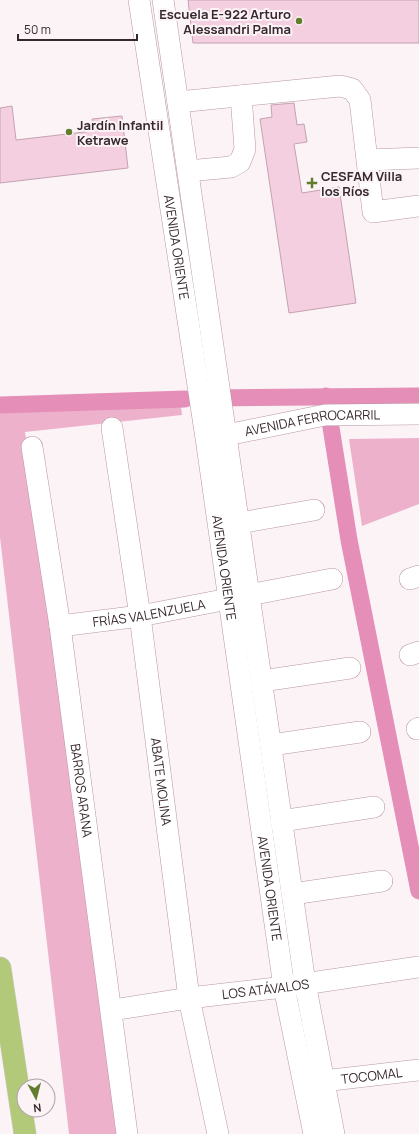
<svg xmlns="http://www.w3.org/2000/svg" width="419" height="1134" viewBox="0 0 419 1134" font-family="Manrope,sans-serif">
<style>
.green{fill:#eeb1cc}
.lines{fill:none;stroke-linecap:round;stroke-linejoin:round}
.canal{stroke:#e58eb7;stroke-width:17}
.building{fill:#f4cfdf;stroke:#c4a2b1}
.minor-casing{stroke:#b997a5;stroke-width:22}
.major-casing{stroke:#d3d0d1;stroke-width:23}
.minor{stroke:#fff;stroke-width:21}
.major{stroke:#b3c97a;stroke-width:22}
.poi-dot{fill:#637c2e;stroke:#fbf3f6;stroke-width:1.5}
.labels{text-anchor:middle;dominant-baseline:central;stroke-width:4;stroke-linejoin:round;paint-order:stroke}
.poi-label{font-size:13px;font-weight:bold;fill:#36282e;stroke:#fbf3f6;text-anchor:start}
.street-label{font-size:13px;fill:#36282e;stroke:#fbf3f6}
</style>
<rect width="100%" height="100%" fill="#fbf3f6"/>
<path class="green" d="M180 399 182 415 25 432 120 1134H69L0 537V405Z
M419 438V504L362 526 349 439Z"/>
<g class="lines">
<path class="canal" d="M326 396 349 540 419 891
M214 398 419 396
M0 405 185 399"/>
</g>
<path class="building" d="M188 0H419V43H193Z
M294 103 297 125 304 124 307 142 294 144 302 193 339 187 356 303 289 313 260 119 272 117 271 105Z
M12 106 16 140 93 131 92 119 122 116 128 168 0 183V108Z"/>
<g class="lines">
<defs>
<g id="minor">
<path id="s1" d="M139 0 206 438 284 987 314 1134"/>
<path d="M163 0 305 983 334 1134"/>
<path d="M178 102 340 86 352 89 360 100 373 212 419 206"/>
<path d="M368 160 419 158"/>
<path d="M188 171 231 167 240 162 245 149 241 96"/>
<path id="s2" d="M112 428 140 616 189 998 218 1134"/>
<path id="s3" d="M212 438 325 415 419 414"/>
<path id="s4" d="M32 447 60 626 127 1134"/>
<path d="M239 523 314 510"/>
<path d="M410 579 419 576"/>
<path id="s5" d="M60 626 140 616 332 579"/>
<path d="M410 655 419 652"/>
<path d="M262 681 350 668"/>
<path d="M417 729 419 728"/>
<path d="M271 745 360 732"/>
<path d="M281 821 374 807"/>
<path d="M292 894 382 881"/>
<path id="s6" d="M112 1010 189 998 284 987 419 967"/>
<path id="s7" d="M323 1081 419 1070"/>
</g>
<path id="major" d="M0 968 25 1134"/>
</defs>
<use href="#minor" class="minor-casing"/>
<use href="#major" class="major-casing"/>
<use href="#minor" class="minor"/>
<use href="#major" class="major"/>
</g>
<g class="poi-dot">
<circle cx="299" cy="21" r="4"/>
<circle cx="69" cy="132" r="4"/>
<path d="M310 177h4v4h4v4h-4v4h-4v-4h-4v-4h4z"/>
</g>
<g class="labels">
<g class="poi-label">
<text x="291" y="14" text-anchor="end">Escuela E-922 Arturo<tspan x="291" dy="15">Alessandri Palma</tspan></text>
<text x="77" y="125">Jardín Infantil<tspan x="77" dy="15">Ketrawe</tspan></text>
<text x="321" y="176">CESFAM Villa<tspan x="321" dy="15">los Ríos</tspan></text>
</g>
<g class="street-label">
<text stroke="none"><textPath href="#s1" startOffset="250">AVENIDA ORIENTE</textPath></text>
<text stroke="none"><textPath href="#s3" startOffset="102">AVENIDA FERROCARRIL</textPath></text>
<text stroke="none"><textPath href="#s1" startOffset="574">AVENIDA ORIENTE</textPath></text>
<text stroke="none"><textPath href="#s5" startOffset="90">FRÍAS VALENZUELA</textPath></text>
<text stroke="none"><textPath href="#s2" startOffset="357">ABATE MOLINA</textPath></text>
<text stroke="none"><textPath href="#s4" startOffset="347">BARROS ARANA</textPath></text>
<text stroke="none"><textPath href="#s1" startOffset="898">AVENIDA ORIENTE</textPath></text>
<text stroke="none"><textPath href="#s6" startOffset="155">LOS ATÁVALOS</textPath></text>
<text stroke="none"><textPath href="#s7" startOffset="49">TOCOMAL</textPath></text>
</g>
</g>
<g transform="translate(36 1098) rotate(173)"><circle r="19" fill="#fbf3f6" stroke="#aca2a6"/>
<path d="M0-3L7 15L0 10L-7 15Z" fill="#637c2e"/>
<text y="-6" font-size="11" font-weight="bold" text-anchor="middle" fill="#36282e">N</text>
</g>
<path d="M18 34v6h119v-6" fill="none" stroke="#36282e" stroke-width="2"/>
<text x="24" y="34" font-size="12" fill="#36282e" stroke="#fbf3f6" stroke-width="3" paint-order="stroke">50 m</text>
</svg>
